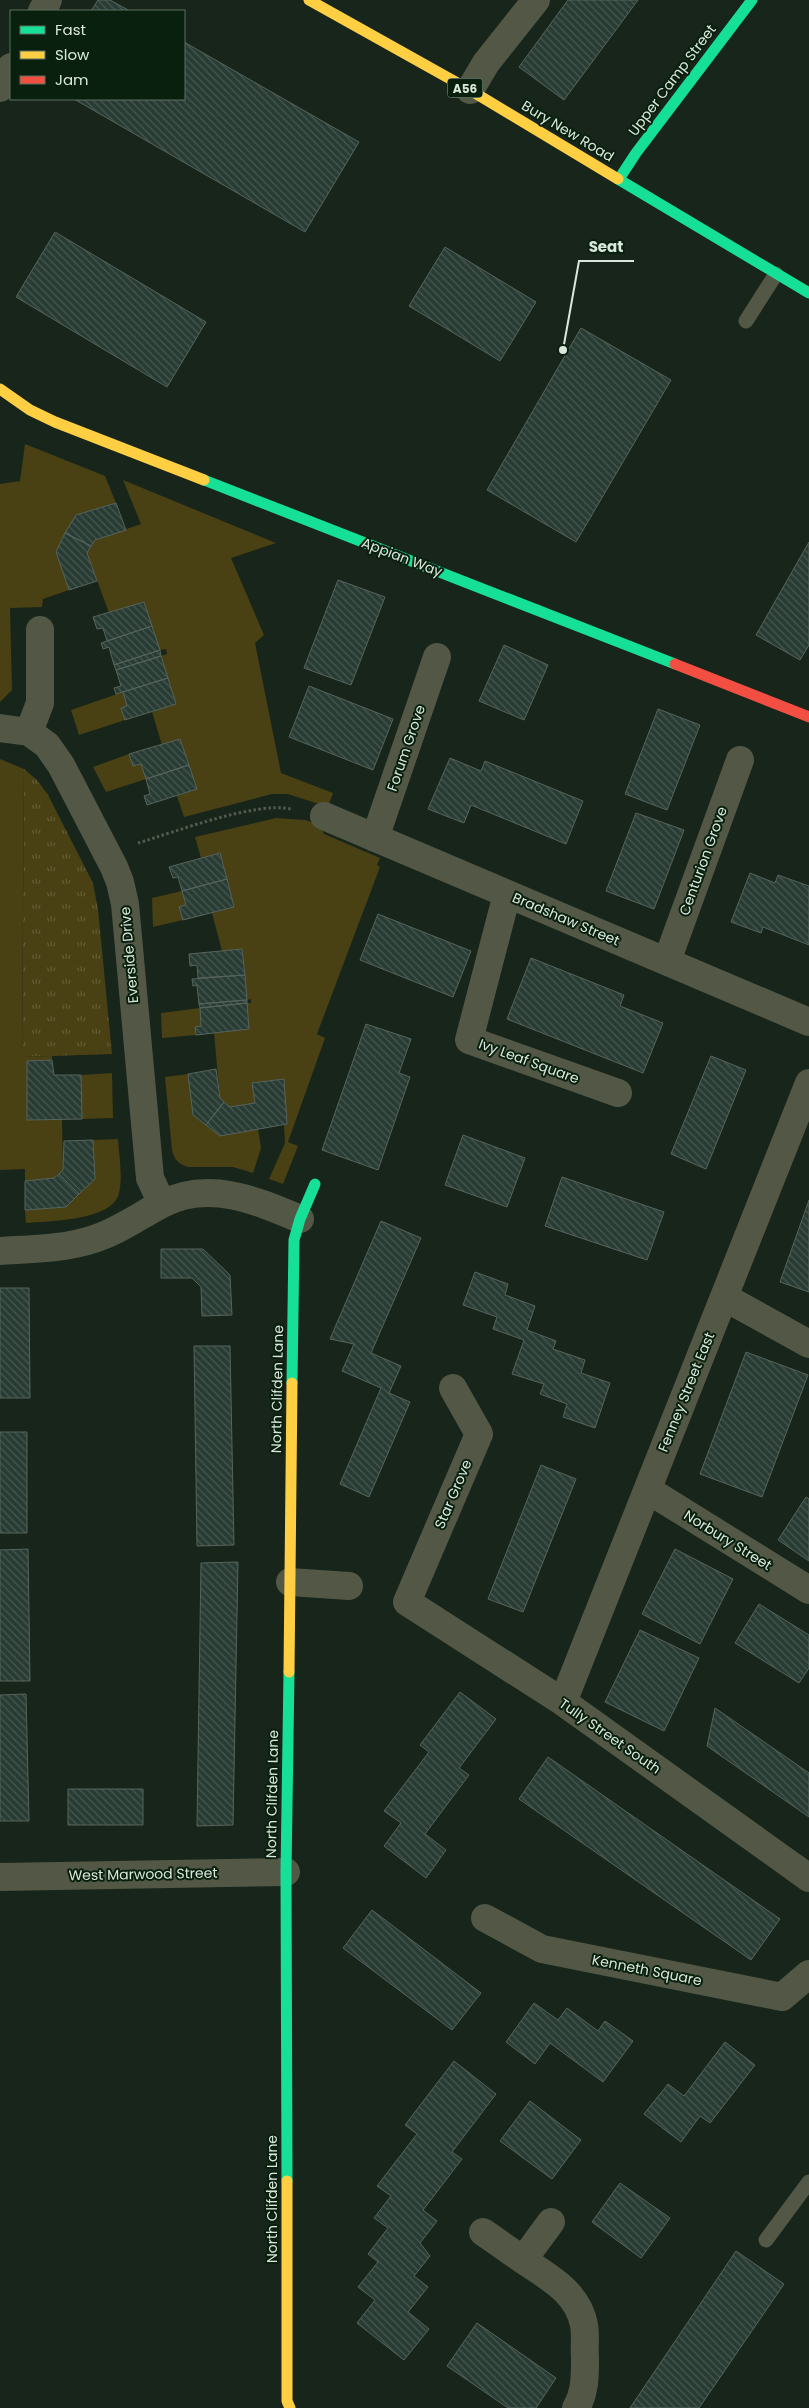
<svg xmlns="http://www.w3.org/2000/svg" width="809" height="2408" viewBox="0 0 809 2408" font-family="Poppins,sans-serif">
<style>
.grass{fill:url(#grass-tufts)}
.green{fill:#494014}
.building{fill:url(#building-back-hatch);stroke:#57645d}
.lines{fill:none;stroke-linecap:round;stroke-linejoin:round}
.path{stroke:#545b4d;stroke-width:3;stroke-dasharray:2.5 2.5;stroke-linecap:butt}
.lane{stroke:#525845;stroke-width:15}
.street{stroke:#525845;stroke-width:28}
.fast{stroke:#16e098;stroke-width:11}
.slow{stroke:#ffcf43;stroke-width:11}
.jam{stroke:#f24e42;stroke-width:11}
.labels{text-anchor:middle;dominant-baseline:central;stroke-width:4;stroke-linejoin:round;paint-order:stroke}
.shield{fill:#09200e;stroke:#9bac9e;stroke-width:1}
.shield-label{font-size:12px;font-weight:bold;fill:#dae8dc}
.street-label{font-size:14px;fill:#dae8dc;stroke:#09200e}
.leader{fill:none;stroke:#dae8dc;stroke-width:2}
.callout-dot{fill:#dae8dc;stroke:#09200e;stroke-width:2}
.callout-label{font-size:15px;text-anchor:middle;font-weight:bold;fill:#dae8dc;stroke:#09200e;stroke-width:4;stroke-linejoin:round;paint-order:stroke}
</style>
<defs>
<pattern id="grass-tufts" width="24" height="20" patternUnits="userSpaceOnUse" patternTransform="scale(1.25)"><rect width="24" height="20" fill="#494014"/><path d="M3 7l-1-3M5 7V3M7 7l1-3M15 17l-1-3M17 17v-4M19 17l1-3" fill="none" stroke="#635c36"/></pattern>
<pattern id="building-back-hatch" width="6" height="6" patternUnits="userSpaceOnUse" patternTransform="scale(1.25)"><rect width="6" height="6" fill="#283c34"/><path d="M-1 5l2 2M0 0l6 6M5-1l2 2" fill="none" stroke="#475851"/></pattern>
</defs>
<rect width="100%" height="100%" fill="#18251a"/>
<path class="grass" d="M24 769 37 780 48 795 93 883 98 909 112 1054 22 1057Z"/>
<path class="green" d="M25 444 105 476 116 503 76 515 56 552 69 590 43 599 42 607 10 608 12 690 0 702V484L20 481Z
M123 480 276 543 231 558 264 635 255 643 281 773 333 793 328 807 288 794H272L184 817 177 796 197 789 180 739 162 745 152 712 176 704 161 656 167 654 166 649 160 650 144 602 109 613 87 553 95 540 141 524Z
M123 692 127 706 121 708 125 720 79 735 71 710Z
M129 754 133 766 141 764 146 779 106 792 93 767Z
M0 759 24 769 22 1057 52 1056V1060L27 1061 28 1120H62L63 1170 54 1178 25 1181V1169L0 1170Z
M276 818 305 820 320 825 324 834 380 858 377 865 380 867 317 1034 325 1038 288 1142 298 1146 283 1184 269 1179 285 1143 284 1125 287 1124 283 1079 253 1083 255 1103 230 1107 220 1098 214 1033 249 1029 247 1003H251V999L247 1000 242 949 222 951 212 913 234 907 220 853 201 858 195 837Z
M182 891 186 905 179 907 183 920 153 927 152 898Z
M200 1008 201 1026 196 1027V1035L162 1038 161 1013Z
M112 1073 113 1118 82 1119 81 1075Z
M188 1074 193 1115 220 1136 258 1129 261 1148 253 1173 233 1167H188C178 1164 174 1159 172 1150L165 1077Z
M118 1139C119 1156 123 1176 119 1193 113 1221 48 1221 26 1223L25 1210 66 1207 95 1179 93 1140Z"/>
<path class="building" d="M98 0H110L130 11H91Z
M568 0H638L564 100 519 67Z
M184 42 359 142 305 232 74 99H184Z
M55 232 206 322 167 387 16 297Z
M445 247 536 302 500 361 409 306Z
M581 328 671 380 576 542 487 490Z
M116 503 126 530 95 540 91 546 65 533 76 515Z
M65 533 91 546 87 553 97 581 69 590 56 552Z
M809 542V645L800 660 756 635Z
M338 580 385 597 351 685 304 668Z
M144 602 152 626 107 641 103 628 97 629 93 617Z
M152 626 160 650 114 665 109 647 103 649 101 643Z
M504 645 548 665 524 720 479 701Z
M160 650 161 656 116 670 114 665Z
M161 656 168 678 116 694 114 688 121 686 116 670Z
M168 678 176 704 125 720 121 708 127 706 123 692Z
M309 686 393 719 373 770 289 737Z
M658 709 700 725 667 810 625 794Z
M180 739 189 765 146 779 141 764 133 766 129 754Z
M450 758 481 771 485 761 583 801 566 844 471 805 464 823 428 809Z
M189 765 197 789 147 805 144 796 150 794 146 779Z
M636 813 684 830 654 909 606 891Z
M220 853 227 879 182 891 178 877 173 878 169 867Z
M750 873 775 883 778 875 809 886V945L763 927 761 933 731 922Z
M227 879 234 907 183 920 179 907 186 905 182 891Z
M378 914 471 951 453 997 360 960Z
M242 949 245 975 198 978 197 965 190 966 189 954Z
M531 958 624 995 620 1006 663 1023 643 1073 507 1019Z
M245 975 247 1000 199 1004 197 985 193 986 192 979Z
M247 1000V1003L200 1008 199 1004Z
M247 1003 249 1029 196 1035 195 1027 201 1026 200 1008Z
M366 1024 411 1039 399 1073 410 1077 378 1170 322 1150Z
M711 1056 746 1070 706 1169 671 1154Z
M52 1060 54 1075H81L82 1119 27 1120V1061Z
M216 1069 220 1098 224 1102 206 1125 193 1115 188 1074Z
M284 1079 287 1124 220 1136 206 1125 224 1102 230 1107 255 1103 252 1083Z
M463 1135 525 1158 507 1207 445 1185Z
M93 1140 95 1179 79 1194 59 1174 63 1170 64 1141Z
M59 1174 79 1194 66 1207 25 1210V1181L54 1178Z
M562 1177 664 1212 647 1260 545 1226Z
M809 1200V1292L780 1282Z
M381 1221 421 1238 371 1353 401 1366 389 1393 410 1402 369 1497 340 1484 381 1388 342 1371 354 1344 330 1339Z
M161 1249H203L230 1275 232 1315 202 1316 201 1287 192 1278H161Z
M475 1272 508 1284 505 1295 535 1306 527 1330 556 1341 553 1349 585 1360 581 1373 610 1383 595 1428 563 1417 567 1404 540 1394 544 1384 512 1374 524 1340 493 1329 497 1317 463 1305Z
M0 1288H29L30 1398H0Z
M194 1346H230L234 1545 197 1546Z
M746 1352 808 1375 762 1497 700 1474Z
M0 1432H27V1533H0Z
M541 1465 576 1479 523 1612 488 1599Z
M806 1497 809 1499V1561L778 1540Z
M28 1549 30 1681H0V1550Z
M675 1549 733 1579 700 1644 642 1614Z
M238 1562 233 1825 197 1826 201 1563Z
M759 1604 809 1635V1668L799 1683 735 1643Z
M640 1630 699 1658 664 1731 605 1702Z
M460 1692 496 1719 459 1768 469 1775 425 1834 446 1850 426 1878 384 1846 401 1823 384 1811 429 1752 420 1745Z
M26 1694 29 1821H0V1695Z
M715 1708 809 1773V1817L707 1746Z
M548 1757 780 1919 751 1960 519 1799Z
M68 1789H143V1825H68Z
M372 1910 481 1993 452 2030 343 1948Z
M534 2003 558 2020 567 2008 598 2031 605 2021 633 2041 603 2082 550 2043 535 2064 506 2042Z
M725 2042 755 2065 710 2123 700 2116 681 2142 644 2114 668 2084 684 2096Z
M454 2061 496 2094 452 2152 462 2159 423 2210 437 2221 420 2243 430 2256 414 2276 428 2287 408 2312 429 2329 404 2360 357 2323 375 2300 358 2287 378 2262 368 2254 388 2228 374 2218 391 2196 377 2186 417 2134 405 2125Z
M530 2101 581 2140 552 2179 500 2141Z
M620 2183 670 2218 641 2258 592 2222Z
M736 2251 784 2284 699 2408H630Z
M477 2323 556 2378 536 2408H508L447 2366Z"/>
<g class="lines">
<path class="path" d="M138 843C175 832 256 801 291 809"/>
<path class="lane" d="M746 321 776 274
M766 2240 809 2182"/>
<path class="street" d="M42 11 48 0
M0 88 11 67
M470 90 486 63 536 0
M0 728 29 732 47 745 61 765 114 867 120 882 125 904 150 1178 162 1204
M29 732 40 703V630
M324 816 809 1022
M375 838 437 657
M507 894 469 1040 618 1093
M667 961 740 760
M0 1251C31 1249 64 1249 94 1239 119 1231 139 1216 162 1204 209 1180 255 1200 300 1219
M724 1297 809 1344
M453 1388 479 1434 407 1602 563 1702 809 1878
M648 1490 809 1590
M290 1582 349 1586
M563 1702 809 1083
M0 1877 286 1872
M485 1918 542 1949 782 1997 809 1974
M483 2232 523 2260 551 2222
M523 2260C548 2277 578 2292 584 2325 586 2336 584 2348 585 2359 585 2377 585 2393 576 2408"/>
<path class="fast" d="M618 179 809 293
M619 179 636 153 752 0
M204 480 675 664
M292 1383 294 1240 300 1219 315 1184
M287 2181 286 1872 289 1672"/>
<path class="slow" d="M309 0 470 90 618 179
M0 389 30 410 55 422 204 480
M289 1672 292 1383
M287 2181V2401L290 2408"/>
<path class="jam" d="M675 664 809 717"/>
</g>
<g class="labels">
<rect class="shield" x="447.5" y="78.5" width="35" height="19" rx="4"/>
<g class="shield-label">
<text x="465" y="88">A56</text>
</g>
<g class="street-label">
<text transform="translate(672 80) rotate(-53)">Upper Camp Street</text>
<text transform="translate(568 131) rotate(31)">Bury New Road</text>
<text transform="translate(402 557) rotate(21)">Appian Way</text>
<text transform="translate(406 748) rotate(-71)">Forum Grove</text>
<text transform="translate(703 861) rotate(-70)">Centurion Grove</text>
<text transform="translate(566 919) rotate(23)">Bradshaw Street</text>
<text transform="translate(129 955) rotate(-95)">Everside Drive</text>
<text transform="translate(529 1061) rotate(20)">Ivy Leaf Square</text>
<text transform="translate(277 1389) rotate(-89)">North Clifden Lane</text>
<text transform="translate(686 1392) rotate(-68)">Fenney Street East</text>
<text transform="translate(453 1494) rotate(-67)">Star Grove</text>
<text transform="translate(728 1540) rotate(32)">Norbury Street</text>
<text transform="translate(610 1736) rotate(35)">Tully Street South</text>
<text transform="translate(272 1794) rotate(-89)">North Clifden Lane</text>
<text transform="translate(143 1874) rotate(-1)">West Marwood Street</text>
<text transform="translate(647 1970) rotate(11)">Kenneth Square</text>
<text transform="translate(272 2199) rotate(-90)">North Clifden Lane</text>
</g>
</g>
<path class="leader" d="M563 350L579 261H634"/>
<circle class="callout-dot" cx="563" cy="350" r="5"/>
<g class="callout-label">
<text x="606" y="252">Seat</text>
</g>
<rect x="10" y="10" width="175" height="90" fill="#09200e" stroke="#5d7060"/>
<rect x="20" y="26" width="25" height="8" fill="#16e098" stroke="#5d7060"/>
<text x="55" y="35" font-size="15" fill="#dae8dc">Fast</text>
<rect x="20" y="51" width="25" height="8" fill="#ffcf43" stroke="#5d7060"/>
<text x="55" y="60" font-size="15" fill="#dae8dc">Slow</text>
<rect x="20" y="76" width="25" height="8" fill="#f24e42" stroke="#5d7060"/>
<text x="55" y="85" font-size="15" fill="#dae8dc">Jam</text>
</svg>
